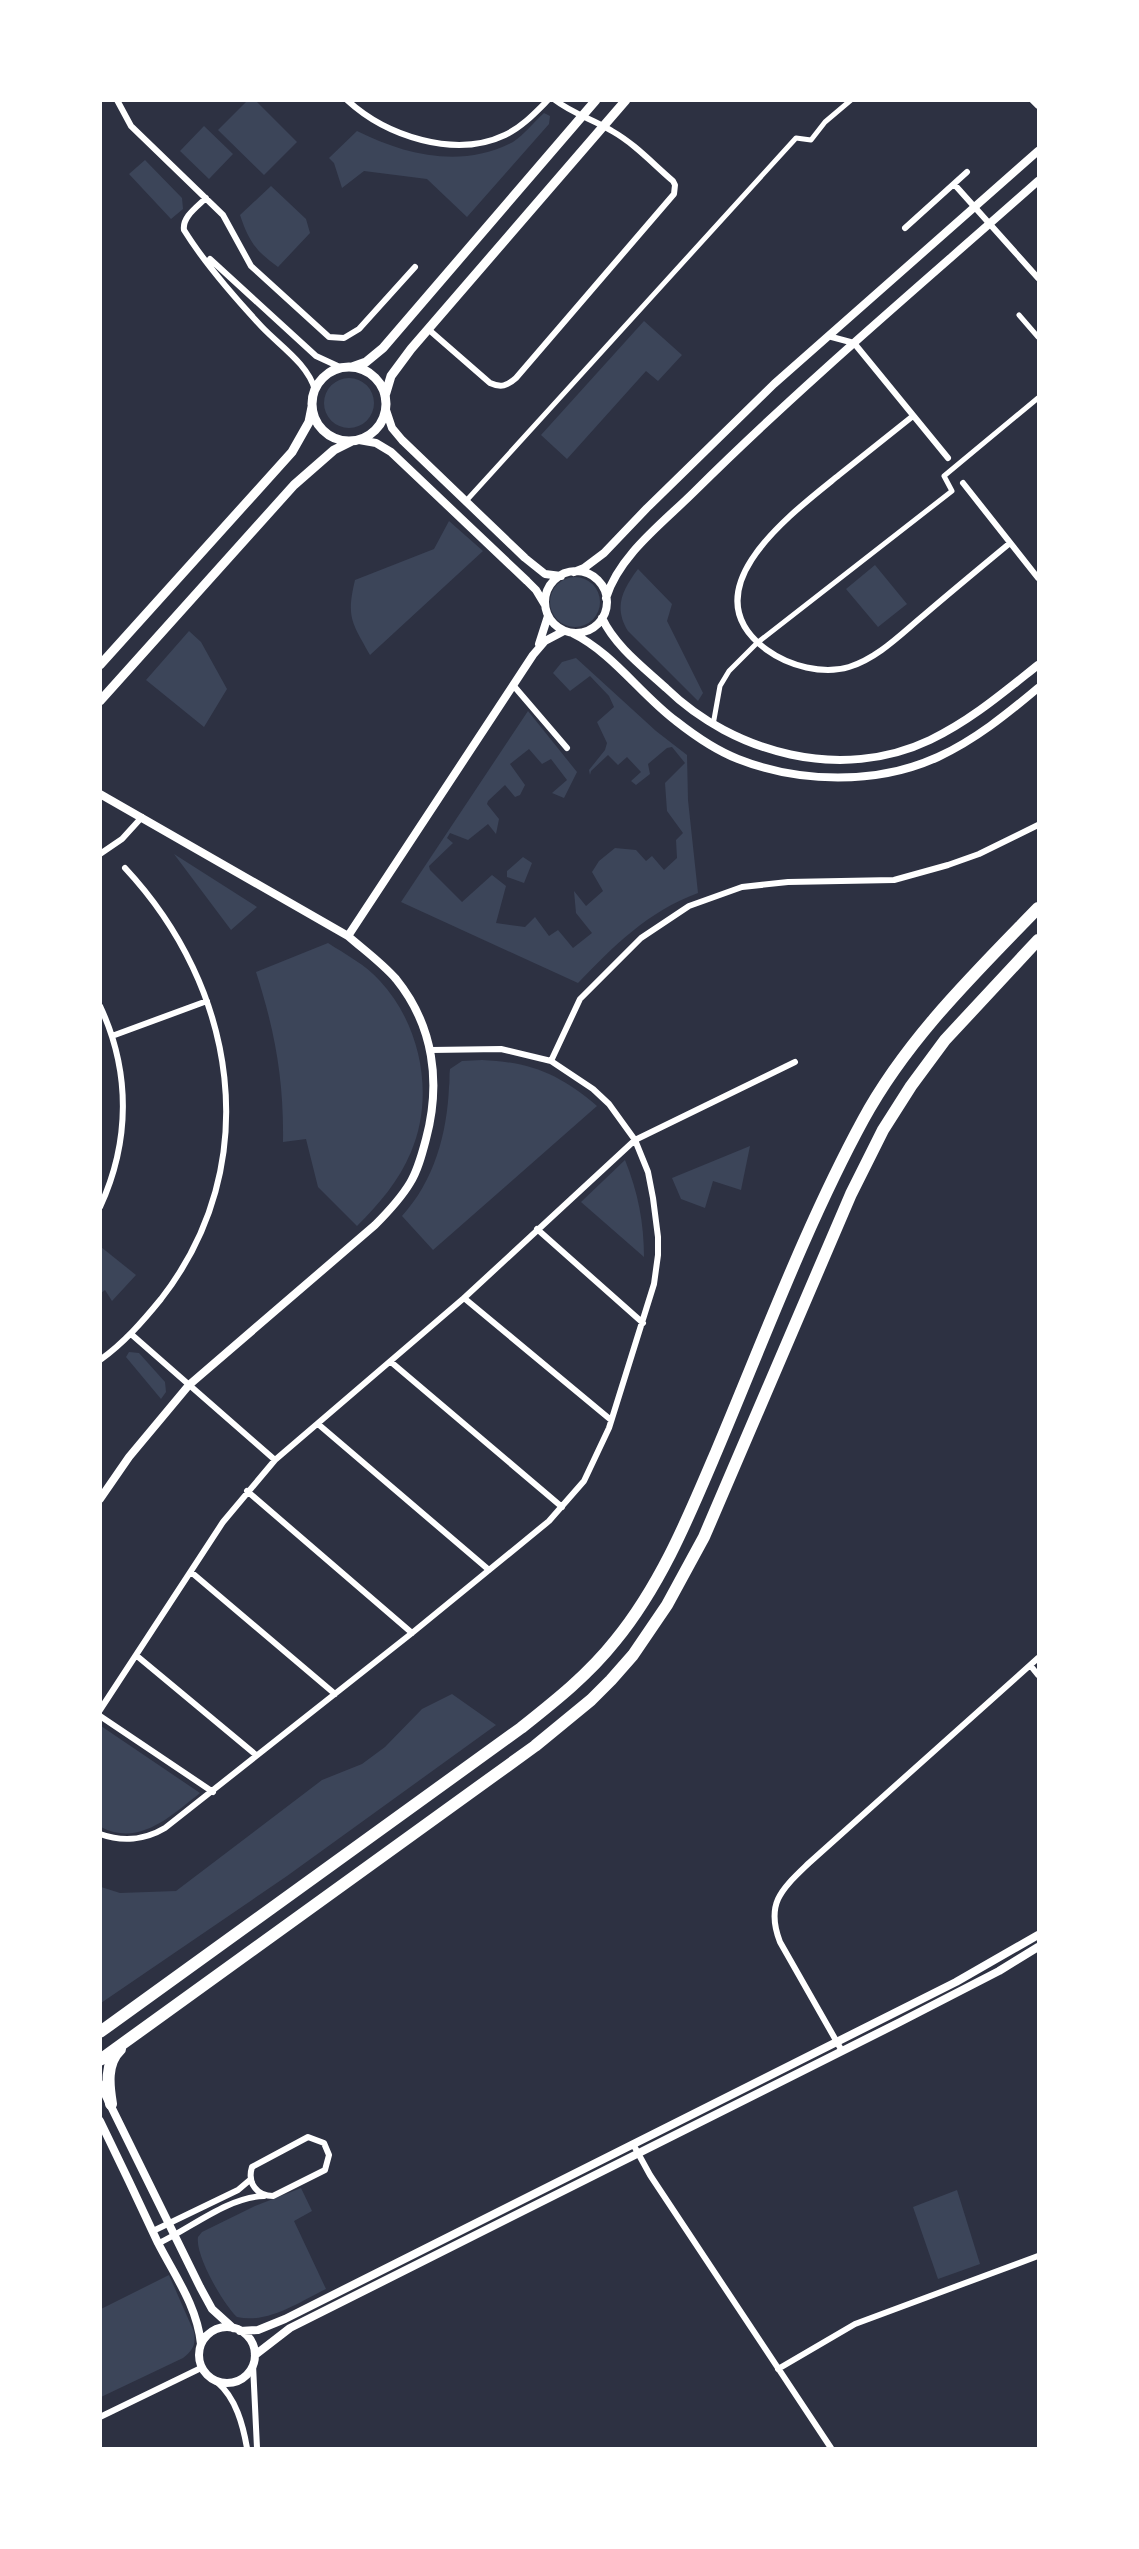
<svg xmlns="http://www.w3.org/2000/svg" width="1139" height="2549" viewBox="0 0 1139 2549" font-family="Inter,sans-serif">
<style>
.green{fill:#3c4559}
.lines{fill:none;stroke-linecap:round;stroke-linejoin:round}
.pedestrian{stroke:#fff;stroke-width:5}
.minor{stroke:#fff;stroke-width:6}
.tertiary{stroke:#fff;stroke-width:8}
.secondary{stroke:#fff;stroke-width:9}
.trunk{stroke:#fff;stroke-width:12}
</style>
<rect width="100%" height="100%" fill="#2d3142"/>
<path class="green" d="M247 101H256L297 142 264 175 218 130Z
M544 113 550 116 549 124 467 217 427 179 364 171 342 188 334 163 329 158 357 131C405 155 462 169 513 142 524 135 534 122 544 113Z
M204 126 233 154 209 179 180 151Z
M145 160 182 198 183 209 171 219 129 174Z
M271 186 306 219 310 233 278 267C256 251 249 242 240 215Z
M644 321 682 355 658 381 646 371 567 459 541 435Z
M324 403a25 25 0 1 1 50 0a25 25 0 1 1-50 0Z
M449 521 483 551 370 655C352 622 346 618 355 580L434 549Z
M875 565 907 604 878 627 846 589Z
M638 569 672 604 667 621 703 693 698 701 628 631C613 607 623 589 638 569Z
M550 602a25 25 0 1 1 50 0a25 25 0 1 1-50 0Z
M189 631 201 642 227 689 204 727 146 680Z
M576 658 656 731 687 755 688 800 698 893C647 912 615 945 578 983L401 902 528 711 577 772 564 798 552 793 567 780 551 759 542 764 529 749 510 764 525 785 520 795 515 797 505 785 488 801 487 804 499 819 496 834 488 824 468 840 450 833 447 838 453 843 429 866 430 870 462 902 492 875 506 886 496 923 525 927 535 917 549 936 558 930 573 948 592 933 576 913 574 891 586 906 603 891 592 872 599 861 615 848 636 850 646 861 652 856 664 870 677 858 676 840 683 833 667 811 665 783 685 763 672 747 667 748 648 764 650 774 636 785 631 781 641 772 627 757 618 765 608 755 591 771 590 775 589 770 605 750 607 743 597 722 614 707 609 696 590 676 570 691 553 673 562 662Z
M174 854 257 907 231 930Z
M523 857 532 863 524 883 507 877V871Z
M328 943C345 954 366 965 380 981 421 1025 435 1096 411 1152 399 1181 379 1204 357 1226L318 1187 306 1139 283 1142C284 1080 275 1031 256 972Z
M482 1060C531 1062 561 1075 597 1106L433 1250 402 1216C434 1181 447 1134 449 1087 450 1081 449 1075 450 1069L462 1061Z
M750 1146 741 1190 713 1181 705 1208 681 1199 672 1178Z
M625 1160C638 1192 644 1223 644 1257L581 1202Z
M101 1247 136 1275 112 1301 105 1290 101 1293Z
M129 1352 139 1353 165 1382 166 1392 161 1399 126 1357Z
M452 1694 496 1725 287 1876 101 2003V1887L120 1893 176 1891 322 1780 362 1764 385 1747 422 1709Z
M100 1726H101L200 1793C171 1816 139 1847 101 1827Z
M301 2188 312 2211 294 2221 326 2289C299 2302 268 2324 237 2317 223 2304 195 2255 198 2237L202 2232 255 2206Z
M957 2190 980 2264 938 2279 913 2207Z
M169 2275 194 2332C196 2345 193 2350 183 2358L101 2397V2309Z"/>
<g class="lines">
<path class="pedestrian" d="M1019 315 1038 337
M466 501 796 138 811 140 825 122 851 100
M713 725 720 686 729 671 757 643 952 491 944 476 1038 398"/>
<path class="minor" d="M117 100 131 126 223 215 251 266 329 337 344 338 359 329 415 267
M347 100C386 136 455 159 505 135 522 127 535 113 548 100
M1032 100 1038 106
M954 184 1038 278
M206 198C197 207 182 217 184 230 205 264 235 298 262 327 280 346 308 364 315 390
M905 228 967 172
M210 259 316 356 342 368
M428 329 490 383C501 388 507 386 516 378L674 194 675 185 673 181C653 164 635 144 612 131 593 119 573 114 555 100
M828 336 854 343 948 458
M913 416C888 436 864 455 839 475 792 513 686 591 767 650 789 666 823 675 849 667 878 658 901 634 924 615 952 591 981 567 1010 543
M963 483 1038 578
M513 685 567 748
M100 854 122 839 142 817
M100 1006C131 1072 130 1142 100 1207
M112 1036 207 1001
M551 1061 580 999 641 938 689 906 742 887 788 882 894 880 948 865 979 854 1038 825
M537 1229 643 1323
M464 1298 611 1420
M131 1334 275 1460
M100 1360C124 1343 143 1321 161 1299 266 1164 237 988 125 868
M391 1362 562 1507
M318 1424 489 1570
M247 1491 412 1633
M191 1572 335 1694
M137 1656 256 1755
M1030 1665 1038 1675
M100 1710 223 1522 275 1460 464 1298 635 1140 795 1062
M100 1716 213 1792
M100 1834C122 1842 145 1840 165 1828L412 1633 549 1521 584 1481 609 1428 654 1284 658 1255V1237L653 1198 648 1172 635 1140 609 1104 593 1089 551 1061 501 1049 431 1050
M842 2051 780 1942C765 1903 782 1889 809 1863L1038 1658
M308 2137 324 2143 329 2155 325 2170 273 2196C257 2196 247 2183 252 2167Z
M633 2144 650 2175 831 2448
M153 2231 238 2190 251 2179
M159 2243C191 2228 228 2197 264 2196
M253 2365 257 2448
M778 2369 855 2324 1038 2256
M217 2382C236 2398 243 2425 247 2448
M100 2417 201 2368"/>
<path class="tertiary" d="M386 410 392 428 402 440 525 558 545 574 561 576
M359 440 376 443 391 452 527 581 536 590 545 605
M545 602a31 31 0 1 1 62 0a31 31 0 1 1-62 0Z
M574 572 584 568 604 553 647 508 774 384 1038 151
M606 598C619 555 664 522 695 491 805 382 923 283 1038 181
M602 618C615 646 643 667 666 688 734 754 842 782 930 740 970 721 1004 692 1038 665
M572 633C613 653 640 694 676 721 695 736 715 750 738 759 799 783 877 785 938 757 975 740 1007 714 1038 688
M539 644 548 616
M100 794 348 936C364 950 382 963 396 979 434 1026 441 1083 426 1139 422 1154 418 1170 410 1183 401 1198 388 1212 375 1225L189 1385 129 1457 100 1499
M348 936 533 655 545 641 564 631
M100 2084 200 2287 212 2309 233 2328
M100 2121C120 2162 139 2202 158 2243 175 2276 197 2306 201 2344
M199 2355a28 28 0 1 1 56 0a28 28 0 1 1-56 0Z
M240 2331 258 2330 285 2319 956 1982 1038 1935
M255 2355 290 2328 900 2022 999 1971 1038 1947"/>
<path class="secondary" d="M312 404a37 37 0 1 1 74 0a37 37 0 1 1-74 0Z
M352 367 366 362 383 348 596 100
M385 396 391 376 411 349 626 100
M100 665 292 452 309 422 312 407
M100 701 294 485 334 450 352 441"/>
<path class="trunk" d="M100 2032 521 1728C555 1701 588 1675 615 1641 661 1585 689 1516 717 1450 763 1341 807 1223 863 1120 907 1039 974 974 1038 908
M100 2060 535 1746 591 1700 611 1680 633 1655 667 1605 704 1537 851 1194 883 1130 911 1086 945 1040 1038 940
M111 2104C108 2086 105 2063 120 2049"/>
</g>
<rect width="1139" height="2549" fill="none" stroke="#ffffff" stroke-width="204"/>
</svg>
